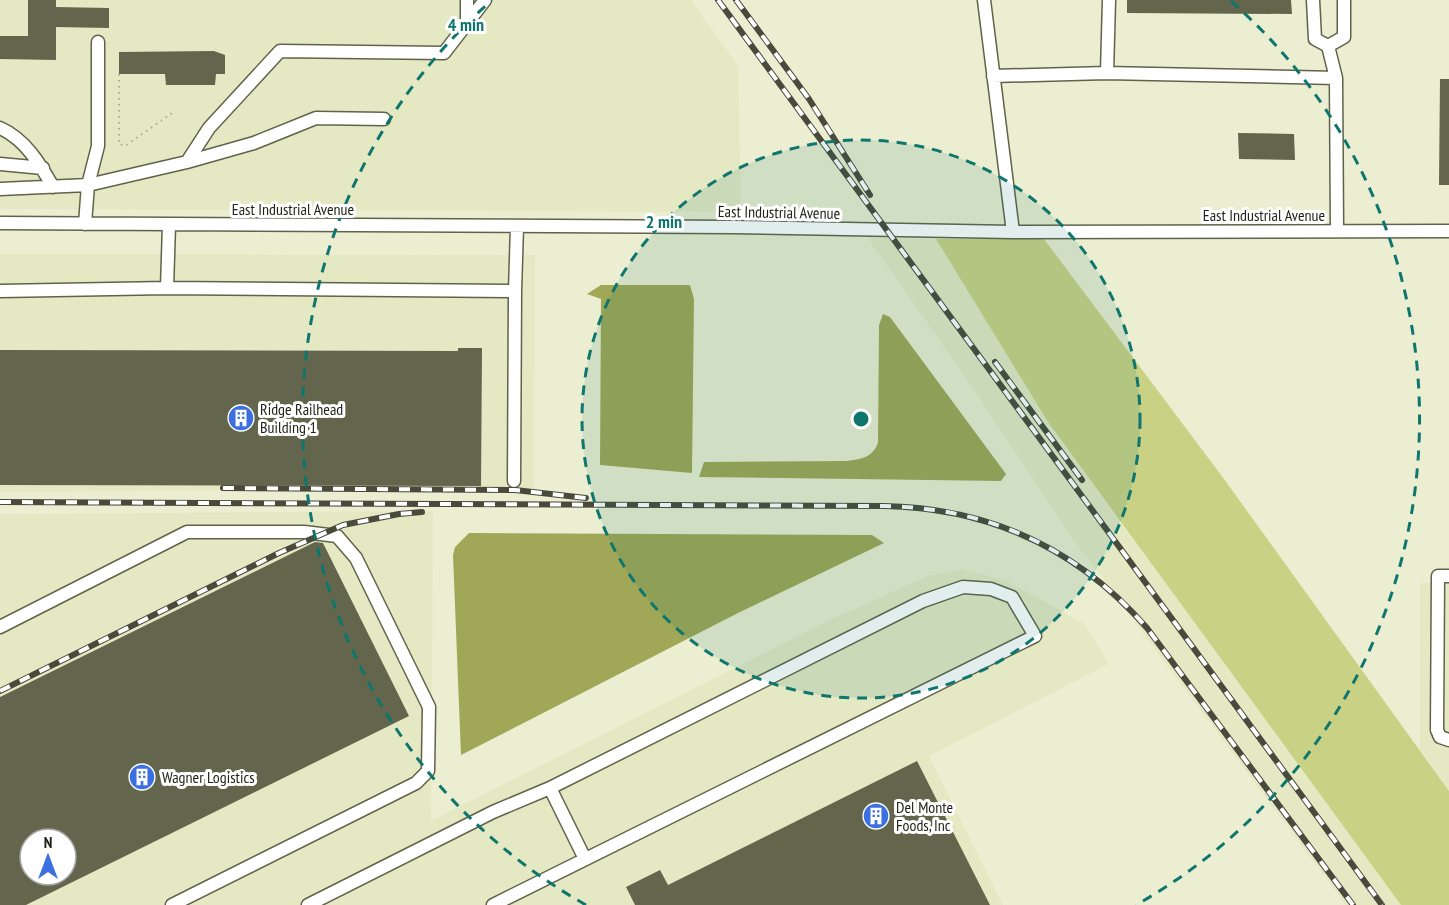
<svg xmlns="http://www.w3.org/2000/svg" width="1449" height="905" viewBox="0 0 1449 905" font-family="'PT Sans Narrow',sans-serif">
<style>
.built{fill:#e4e9c3;fill-rule:evenodd}
.green{fill:#c9d185}
.water{fill:#a0a756}
.building{fill:#63664c;fill-rule:evenodd}
.lines{fill:none;stroke-linecap:round;stroke-linejoin:round}
.minor-casing{stroke:#606349;stroke-width:15}
.path{stroke:#a8aa93;stroke-width:2;stroke-dasharray:1.5 4.5;stroke-linecap:butt}
.minor{stroke:#fff;stroke-width:12}
.rail-casing{stroke:#484a3c;stroke-width:6}
.rail{stroke:#fff;stroke-width:4;stroke-dasharray:11;stroke-linecap:butt}
.ring{fill:none;stroke:#0f766e;stroke-width:3;stroke-dasharray:10 8}
.labels{text-anchor:middle;dominant-baseline:central;stroke-width:6;stroke-linejoin:round;paint-order:stroke}
.street-label{font-size:16px;fill:#1f2016;stroke:#fff}
.poi-label{font-size:16px;fill:#1f2016;stroke:#fff;text-anchor:start}
.centre{fill:#0f766e;stroke:#fff;stroke-width:3}
.ring-label{font-size:18px;text-anchor:middle;font-weight:bold;fill:#0f766e;stroke:#fff;stroke-width:6;stroke-linejoin:round;paint-order:stroke}
</style>
<rect width="100%" height="100%" fill="#ebeed1"/>
<path class="built" d="M0 0H691L738 66 741 212 0 209Z
M867 237 936 239 1048 422 1401 905H1346L1070 535 973 388Z
M0 254 535 255 534 488 0 492Z
M433 511 431 821 832 619 928 576 962 569 1007 581 1085 624 1109 664 929 756 1003 905H0V514ZM30 839H66V875H30Z
M1420 583H1449V790L1420 750Z"/>
<path class="green" d="M936 239H1044L1224 479 1449 791V905H1401L1048 422Z"/>
<path class="water" d="M601 285H690L694 299 692 473 600 465 601 299 587 294Z
M883 314 890 317 1006 474 1001 481 699 477 704 462 846 461C861 459 872 458 878 443L879 325Z
M469 533 872 535 884 543 738 613 461 755 453 555 455 547Z"/>
<path class="building" d="M28 0H56V7L109 8V28L56 27V60L0 59V36H28Z
M1127 0H1291L1292 14 1127 13Z
M214 51 225 55V74H216L215 85H166L165 74H119V52Z
M1440 79H1449V185H1439Z
M1238 133 1294 134 1295 160 1239 159Z
M458 348H482L481 486 0 485V350L458 351Z
M315 542 323 543 409 716 26 905H0V697ZM30 839H66V875H30Z
M917 761 990 905H635L626 887 660 870 668 885Z"/>
<g class="lines">
<defs>
<path id="minor" d="M467 0V24
M984 0 1013 232
M1313 0 1315 39 1328 46 1336 78
M1328 46 1344 37V0
M1106 73 1336 78 1337 231
M993 76 1107 73 1109 0
M0 128C25 139 40 164 53 187
M187 162 209 128 280 51 444 53 485 0
M0 164 43 168
M0 189 88 185 98 146V42
M0 223 733 227 1013 232 1449 231
M85 224 88 185 187 162 254 143 316 118 384 119
M169 225 167 288 515 291 517 226
M0 291 167 288
M514 481 515 291
M1449 576H1438L1437 730 1440 737 1449 740
M0 627 187 532H304L337 536 356 558 429 707 428 771 416 783 172 905
M550 788 585 859
M308 905 493 812 550 788 923 601 963 587 991 589 1012 597 1035 636 493 905"/>
</defs>
<use href="#minor" class="minor-casing"/>
<path class="path" d="M119 74V144L125 146 175 111"/>
<use href="#minor" class="minor"/>
<defs>
<path id="rail" d="M718 0 1382 905
M736 0 809 99 870 195
M995 362 1082 480
M223 488 515 490 586 498
M0 502 884 506C990 508 1077 548 1147 628L1353 905
M0 691 279 553 343 525 399 514 422 512"/>
</defs>
<use href="#rail" class="rail-casing"/>
<use href="#rail" class="rail"/>
</g>
<circle cx="861" cy="419" r="279" fill="#0f766e" fill-opacity=".12"/>
<g class="ring">
<circle cx="861" cy="419" r="279"/>
<path d="M586 905A558 558 0 0 1 491 1M1231 1A558 558 0 0 1 1136 905"/>
</g>
<defs>
<symbol id="building-disc" viewBox="-11 -11 22 22"><circle r="9.5" fill="#3c70e0" stroke="#fff"/><path d="M-4-6H4V6H1V3H-1V6H-4ZM-2.5-4.3h1.7v1.8h-1.7ZM.8-4.3h1.7v1.8H.8ZM-2.5-1h1.7V.8h-1.7ZM.8-1h1.7V.8H.8Z" fill="#fff"/></symbol>
</defs>
<g fill-rule="evenodd">
<use href="#building-disc" x="226" y="403" width="30" height="30"/>
<use href="#building-disc" x="127" y="762" width="30" height="30"/>
<use href="#building-disc" x="861" y="801" width="30" height="30"/>
</g>
<g class="labels">
<g class="street-label">
<text x="293" y="209">East Industrial Avenue</text>
<text transform="translate(779 212) rotate(1)">East Industrial Avenue</text>
<text x="1264" y="215">East Industrial Avenue</text>
</g>
<g class="poi-label">
<text x="260" y="409">Ridge Railhead<tspan x="260" dy="18">Building 1</tspan></text>
<text x="162" y="777">Wagner Logistics</text>
<text x="896" y="807">Del Monte<tspan x="896" dy="18">Foods, Inc</tspan></text>
</g>
</g>
<circle cx="861" cy="419" r="9" class="centre"/>
<g class="ring-label">
<text x="466" y="31">4 min</text>
<text x="664" y="228">2 min</text>
</g>
<g transform="translate(48 857)"><circle r="28" fill="#ffffff" stroke="#a5a6a2" stroke-width="1.5"/>
<path d="M0-4.5L10 22L0 15L-10 22Z" fill="#3c70e0"/>
<text y="-9" font-size="16" font-weight="bold" text-anchor="middle" fill="#1f2016">N</text>
</g>
</svg>
